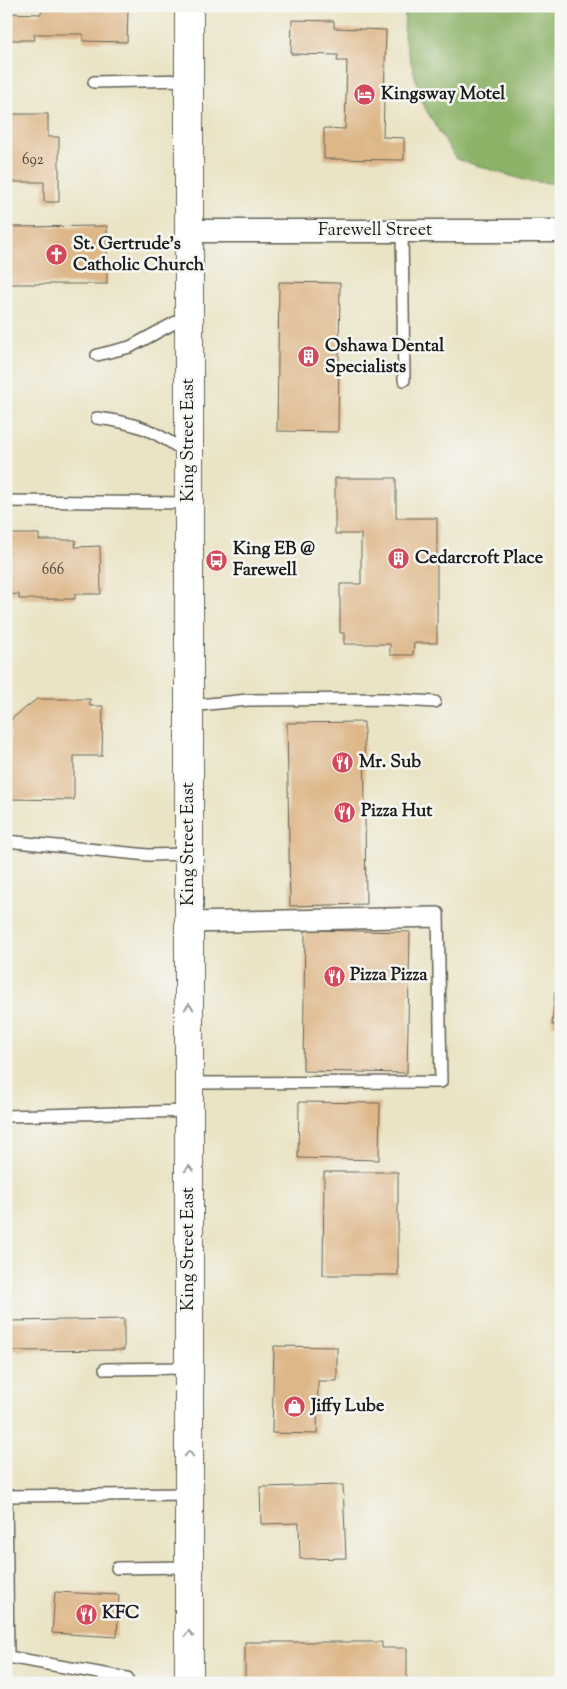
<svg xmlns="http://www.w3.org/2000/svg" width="567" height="1689" viewBox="0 0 567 1689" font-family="'Sorts Mill Goudy',serif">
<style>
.forest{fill:#8cb268;stroke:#546742}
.building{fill:#deb789}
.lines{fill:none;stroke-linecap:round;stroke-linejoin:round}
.lane-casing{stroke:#646257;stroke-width:14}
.street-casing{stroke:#646257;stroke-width:25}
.primary-casing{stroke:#646257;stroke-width:30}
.lane{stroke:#fff;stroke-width:11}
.street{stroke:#fff;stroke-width:22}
.primary{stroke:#fff;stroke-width:28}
.oneway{stroke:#999}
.labels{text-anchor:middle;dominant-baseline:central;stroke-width:5;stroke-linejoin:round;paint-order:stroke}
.number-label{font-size:15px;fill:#4c4337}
.poi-label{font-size:18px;font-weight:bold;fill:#1c1c1c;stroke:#f6f6f2;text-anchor:start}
.street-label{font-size:18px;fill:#1c1c1c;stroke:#f6f6f2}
</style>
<rect width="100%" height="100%" fill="#f6f6f2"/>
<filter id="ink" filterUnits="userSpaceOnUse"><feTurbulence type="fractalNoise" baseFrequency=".02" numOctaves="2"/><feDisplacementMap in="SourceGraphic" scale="10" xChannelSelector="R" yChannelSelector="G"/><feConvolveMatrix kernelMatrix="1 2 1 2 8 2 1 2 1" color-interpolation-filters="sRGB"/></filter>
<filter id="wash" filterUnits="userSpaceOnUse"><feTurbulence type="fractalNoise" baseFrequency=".0096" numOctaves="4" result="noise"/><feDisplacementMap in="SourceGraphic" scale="20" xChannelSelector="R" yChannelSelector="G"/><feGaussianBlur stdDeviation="1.12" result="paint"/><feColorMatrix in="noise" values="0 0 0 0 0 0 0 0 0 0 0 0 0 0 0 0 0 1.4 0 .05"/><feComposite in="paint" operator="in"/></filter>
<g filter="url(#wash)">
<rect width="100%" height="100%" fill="#eae3c4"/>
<path class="forest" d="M405 6H561V184L527 181 456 159 423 105 404 37Z"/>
<g id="blocks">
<path class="building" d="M42 6H66L65 9 128 10 127 42 83 41V34H34L35 40H6V13L41 14Z
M292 20 334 21V28L386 30 383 137 404 138V160L324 159V128L345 129 347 61H337L338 55 291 54Z
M6 114H48V137H59V202H44V182H6Z
M107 226V284H6V227Z
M279 282 340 283 338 432 277 431Z
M335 478H396V518H437V643H414L413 655H390V644H344V633H340V584H361V534H335Z
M6 534H39V540H76L75 547 100 546 101 594H75V599H19V594L6 595Z
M37 699H90V706H103L102 756H74V800L9 799V783H6V760H10V720Z
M364 722 366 904 290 906 287 723Z
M305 930 410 932 407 1073 303 1071Z
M555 991H561V1025H552Z
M299 1102 380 1103 379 1160 298 1158Z
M324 1172H398V1275H323Z
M124 1319V1350L10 1351V1321Z
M274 1346 337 1347V1381H318L317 1434 272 1433Z
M343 1485 346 1558 300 1559 299 1523 261 1524 260 1487Z
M55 1592 119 1595 117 1637 52 1633Z
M245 1642H382V1648H407V1682L245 1683Z"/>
</g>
</g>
<g filter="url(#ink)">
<use href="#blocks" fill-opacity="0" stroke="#646257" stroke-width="1"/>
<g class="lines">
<defs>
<path id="lane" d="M94 82 189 80
M402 231 404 380
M97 355 130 347 187 316
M97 418C138 423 153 430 187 453
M6 501 189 503
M189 706 248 700 384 699 435 702
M6 841 148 855 189 854
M189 927 438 921
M189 1083 441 1082 438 913 189 918
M6 1116 189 1111
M105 1369 189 1368
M6 1496 8 1657 127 1678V1683
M6 1496 189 1494
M117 1568 189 1567"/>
<path id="street" d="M189 231H561"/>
<path id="primary" d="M189 1683V6"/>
</defs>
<use href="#lane" class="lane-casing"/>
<use href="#street" class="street-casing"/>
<use href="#primary" class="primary-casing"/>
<use href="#lane" class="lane"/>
<use href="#street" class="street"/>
<use href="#primary" class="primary"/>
</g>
<defs><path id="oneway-chevron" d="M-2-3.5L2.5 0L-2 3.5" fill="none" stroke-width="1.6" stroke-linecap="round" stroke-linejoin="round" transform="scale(1.25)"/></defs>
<g class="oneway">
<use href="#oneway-chevron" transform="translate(189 1007) rotate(-90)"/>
<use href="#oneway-chevron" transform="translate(189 1169) rotate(-90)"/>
<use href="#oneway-chevron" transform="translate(189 1454) rotate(-90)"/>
<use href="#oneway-chevron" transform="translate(189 1634) rotate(-90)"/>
</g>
</g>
<defs>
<symbol id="hotel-disc" viewBox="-11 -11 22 22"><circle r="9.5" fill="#d1495b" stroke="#f6f6f2"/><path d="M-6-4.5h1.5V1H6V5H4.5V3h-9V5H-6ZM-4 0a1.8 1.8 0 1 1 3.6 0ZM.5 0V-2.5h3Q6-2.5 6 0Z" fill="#fff"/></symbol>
<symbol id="church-disc" viewBox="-11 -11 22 22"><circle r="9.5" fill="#d1495b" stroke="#f6f6f2"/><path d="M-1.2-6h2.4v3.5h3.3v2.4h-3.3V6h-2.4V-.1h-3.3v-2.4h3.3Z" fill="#fff"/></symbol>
<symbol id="building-disc" viewBox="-11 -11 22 22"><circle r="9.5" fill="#d1495b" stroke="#f6f6f2"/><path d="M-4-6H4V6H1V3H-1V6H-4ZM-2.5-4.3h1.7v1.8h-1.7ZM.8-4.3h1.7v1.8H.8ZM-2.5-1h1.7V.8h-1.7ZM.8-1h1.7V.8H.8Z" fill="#fff"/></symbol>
<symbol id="bus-disc" viewBox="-11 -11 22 22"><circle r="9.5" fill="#d1495b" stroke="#f6f6f2"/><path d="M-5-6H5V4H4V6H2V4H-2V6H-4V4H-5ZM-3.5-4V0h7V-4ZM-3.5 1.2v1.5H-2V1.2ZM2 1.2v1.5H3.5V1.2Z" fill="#fff"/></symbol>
<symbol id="restaurant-disc" viewBox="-11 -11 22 22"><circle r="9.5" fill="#d1495b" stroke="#f6f6f2"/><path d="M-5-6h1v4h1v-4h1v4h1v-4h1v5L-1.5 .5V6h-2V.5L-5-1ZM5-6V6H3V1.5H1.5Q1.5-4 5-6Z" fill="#fff"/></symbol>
<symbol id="shop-disc" viewBox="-11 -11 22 22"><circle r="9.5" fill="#d1495b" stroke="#f6f6f2"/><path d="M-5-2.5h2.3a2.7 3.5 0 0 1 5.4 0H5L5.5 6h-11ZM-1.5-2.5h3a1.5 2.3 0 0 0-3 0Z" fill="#fff"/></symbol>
</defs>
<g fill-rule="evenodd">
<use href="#hotel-disc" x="352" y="82" width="25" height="25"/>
<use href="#church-disc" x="44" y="242" width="25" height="25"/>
<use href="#building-disc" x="296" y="344" width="25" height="25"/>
<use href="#building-disc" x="386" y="546" width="25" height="25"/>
<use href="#bus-disc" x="204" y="548" width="25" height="25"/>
<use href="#restaurant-disc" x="330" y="750" width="25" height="25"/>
<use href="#restaurant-disc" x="332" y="800" width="25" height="25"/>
<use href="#restaurant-disc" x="322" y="964" width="25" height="25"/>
<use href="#shop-disc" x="282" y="1394" width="25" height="25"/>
<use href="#restaurant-disc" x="74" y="1602" width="25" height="25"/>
</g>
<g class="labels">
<g class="number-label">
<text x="33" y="160">692</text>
<text x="53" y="570">666</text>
</g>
<g class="poi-label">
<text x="381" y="95">Kingsway Motel</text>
<text x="73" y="245">St. Gertrude's<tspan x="73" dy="21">Catholic Church</tspan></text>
<text x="325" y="347">Oshawa Dental<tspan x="325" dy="21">Specialists</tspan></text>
<text x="233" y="550">King EB @<tspan x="233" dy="21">Farewell</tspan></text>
<text x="415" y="559">Cedarcroft Place</text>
<text x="359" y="763">Mr. Sub</text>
<text x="361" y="812">Pizza Hut</text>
<text x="350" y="976">Pizza Pizza</text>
<text x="311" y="1407">Jiffy Lube</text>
<text x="102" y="1614">KFC</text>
</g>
<g class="street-label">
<text x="375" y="231">Farewell Street</text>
<text transform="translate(189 440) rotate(-90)">King Street East</text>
<text transform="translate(189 844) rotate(-90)">King Street East</text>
<text transform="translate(189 1249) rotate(-90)">King Street East</text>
</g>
</g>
<rect width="567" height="1689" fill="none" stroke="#f6f6f2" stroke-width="25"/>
</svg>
